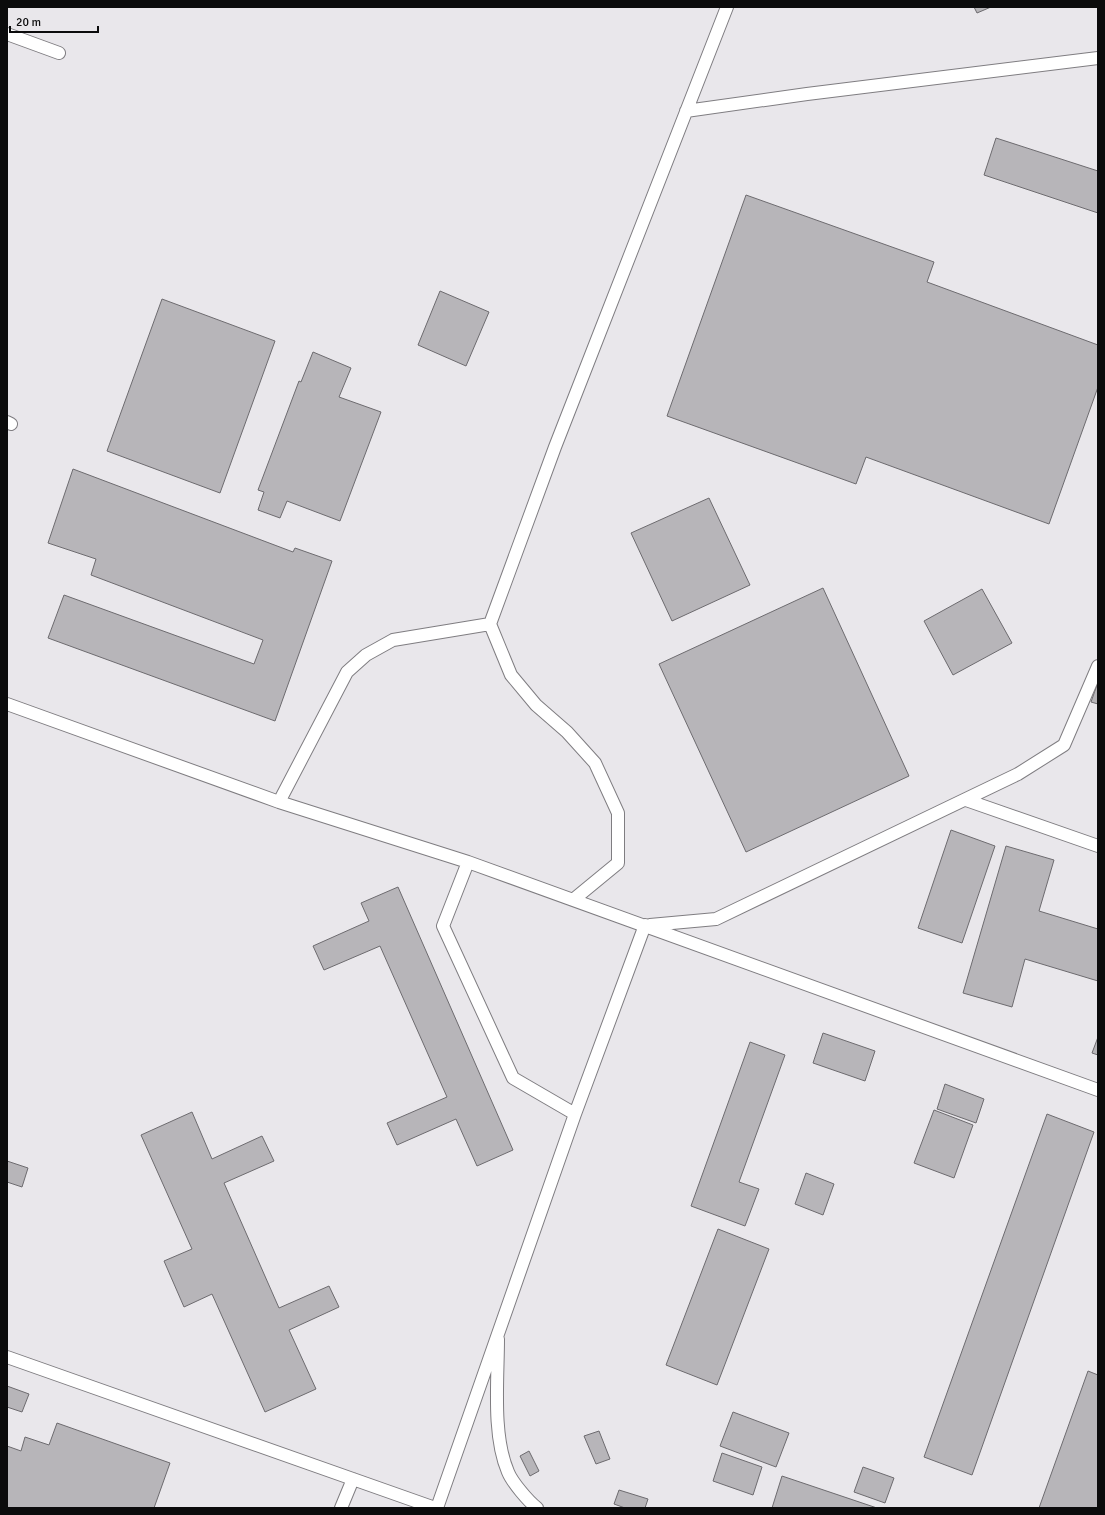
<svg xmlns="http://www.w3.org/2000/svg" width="1105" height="1515" viewBox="0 0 1105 1515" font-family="Signika,sans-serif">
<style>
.building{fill:#b7b5b9;stroke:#6d6b6f}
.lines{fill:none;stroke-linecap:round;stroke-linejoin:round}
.service-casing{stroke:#7f7d81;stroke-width:14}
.service{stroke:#fff;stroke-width:12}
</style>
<rect width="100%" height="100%" fill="#e9e7eb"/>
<path class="building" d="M974 7H991L977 13Z
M996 138 1098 171V213L984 175Z
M746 195 934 262 927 282 1098 345V387L1049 524 866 457 856 484 667 416Z
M440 291 489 312 466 366 418 345Z
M162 299 275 341 220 493 107 451Z
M313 352 351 368 339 397 381 412 340 521 287 501 280 518 258 510 264 492 258 490 299 381 301 382Z
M73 469 293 552 295 548 332 561 275 721 48 638 64 595 254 664 263 640 91 575 96 559 48 543Z
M709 498 750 585 672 621 631 533Z
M823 588 909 776 746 852 659 664Z
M982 589 1012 643 953 675 924 621Z
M1098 682V704L1091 702Z
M951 830 995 846 962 943 918 928Z
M1006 846 1054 860 1039 911 1098 929V981L1025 959 1012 1007 963 993Z
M398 887 513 1150 477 1166 456 1119 397 1145 387 1123 447 1097 380 946 324 970 313 946 369 921 361 903Z
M823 1033 875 1051 865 1081 813 1063Z
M1098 1037V1055L1092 1053Z
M750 1042 785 1055 739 1182 759 1189 745 1226 691 1206Z
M945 1084 984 1099 976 1123 937 1109Z
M934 1110 973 1125 954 1178 914 1163Z
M192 1112 212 1159 262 1136 274 1161 224 1183 279 1308 329 1286 339 1307 289 1330 316 1389 265 1412 212 1294 184 1307 164 1261 192 1249 141 1135Z
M1047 1114 1094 1132 972 1475 924 1457Z
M7 1161 28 1168 22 1187 7 1182Z
M806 1173 834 1184 823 1215 795 1204Z
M718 1229 769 1249 717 1385 666 1365Z
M1088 1371 1098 1375V1508H1039Z
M7 1386 29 1394 22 1412 7 1407Z
M733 1412 789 1433 776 1467 720 1446Z
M57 1423 170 1463 154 1508H7V1446L21 1451 25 1437 49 1445Z
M599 1431 610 1459 596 1464 584 1436Z
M529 1451 539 1471 530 1476 520 1456Z
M722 1453 762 1467 753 1495 713 1481Z
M863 1467 894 1478 885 1503 854 1492Z
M782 1476 877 1508H772Z
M619 1490 648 1499 645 1508H625L614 1504Z"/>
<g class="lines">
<defs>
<path id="service" d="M7 34 59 53
M686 111 807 94 1098 58
M7 422 11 424
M7 704 279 802 468 862 1098 1090
M966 800 1098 846
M279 802 347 672 366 655 393 640 490 624
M468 862 443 926 513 1078 575 1114
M573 900 618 863V813L595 763 567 732 536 705 511 675 490 624 555 447 727 7
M650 925 716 919 1018 774 1064 745 1098 666
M498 1339C498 1379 492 1435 508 1472 512 1482 528 1501 537 1508
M7 1357 435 1508
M341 1508 353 1479
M437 1508 575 1114 645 925"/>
</defs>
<use href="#service" class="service-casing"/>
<use href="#service" class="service"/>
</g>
<rect width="1105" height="1515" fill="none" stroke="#0b0b0c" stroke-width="16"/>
<path d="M10 26v6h88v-6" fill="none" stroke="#0b0b0c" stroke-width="2"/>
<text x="16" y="26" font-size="12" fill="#0b0b0c" stroke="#e9e7eb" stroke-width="3" paint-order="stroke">20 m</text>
</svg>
